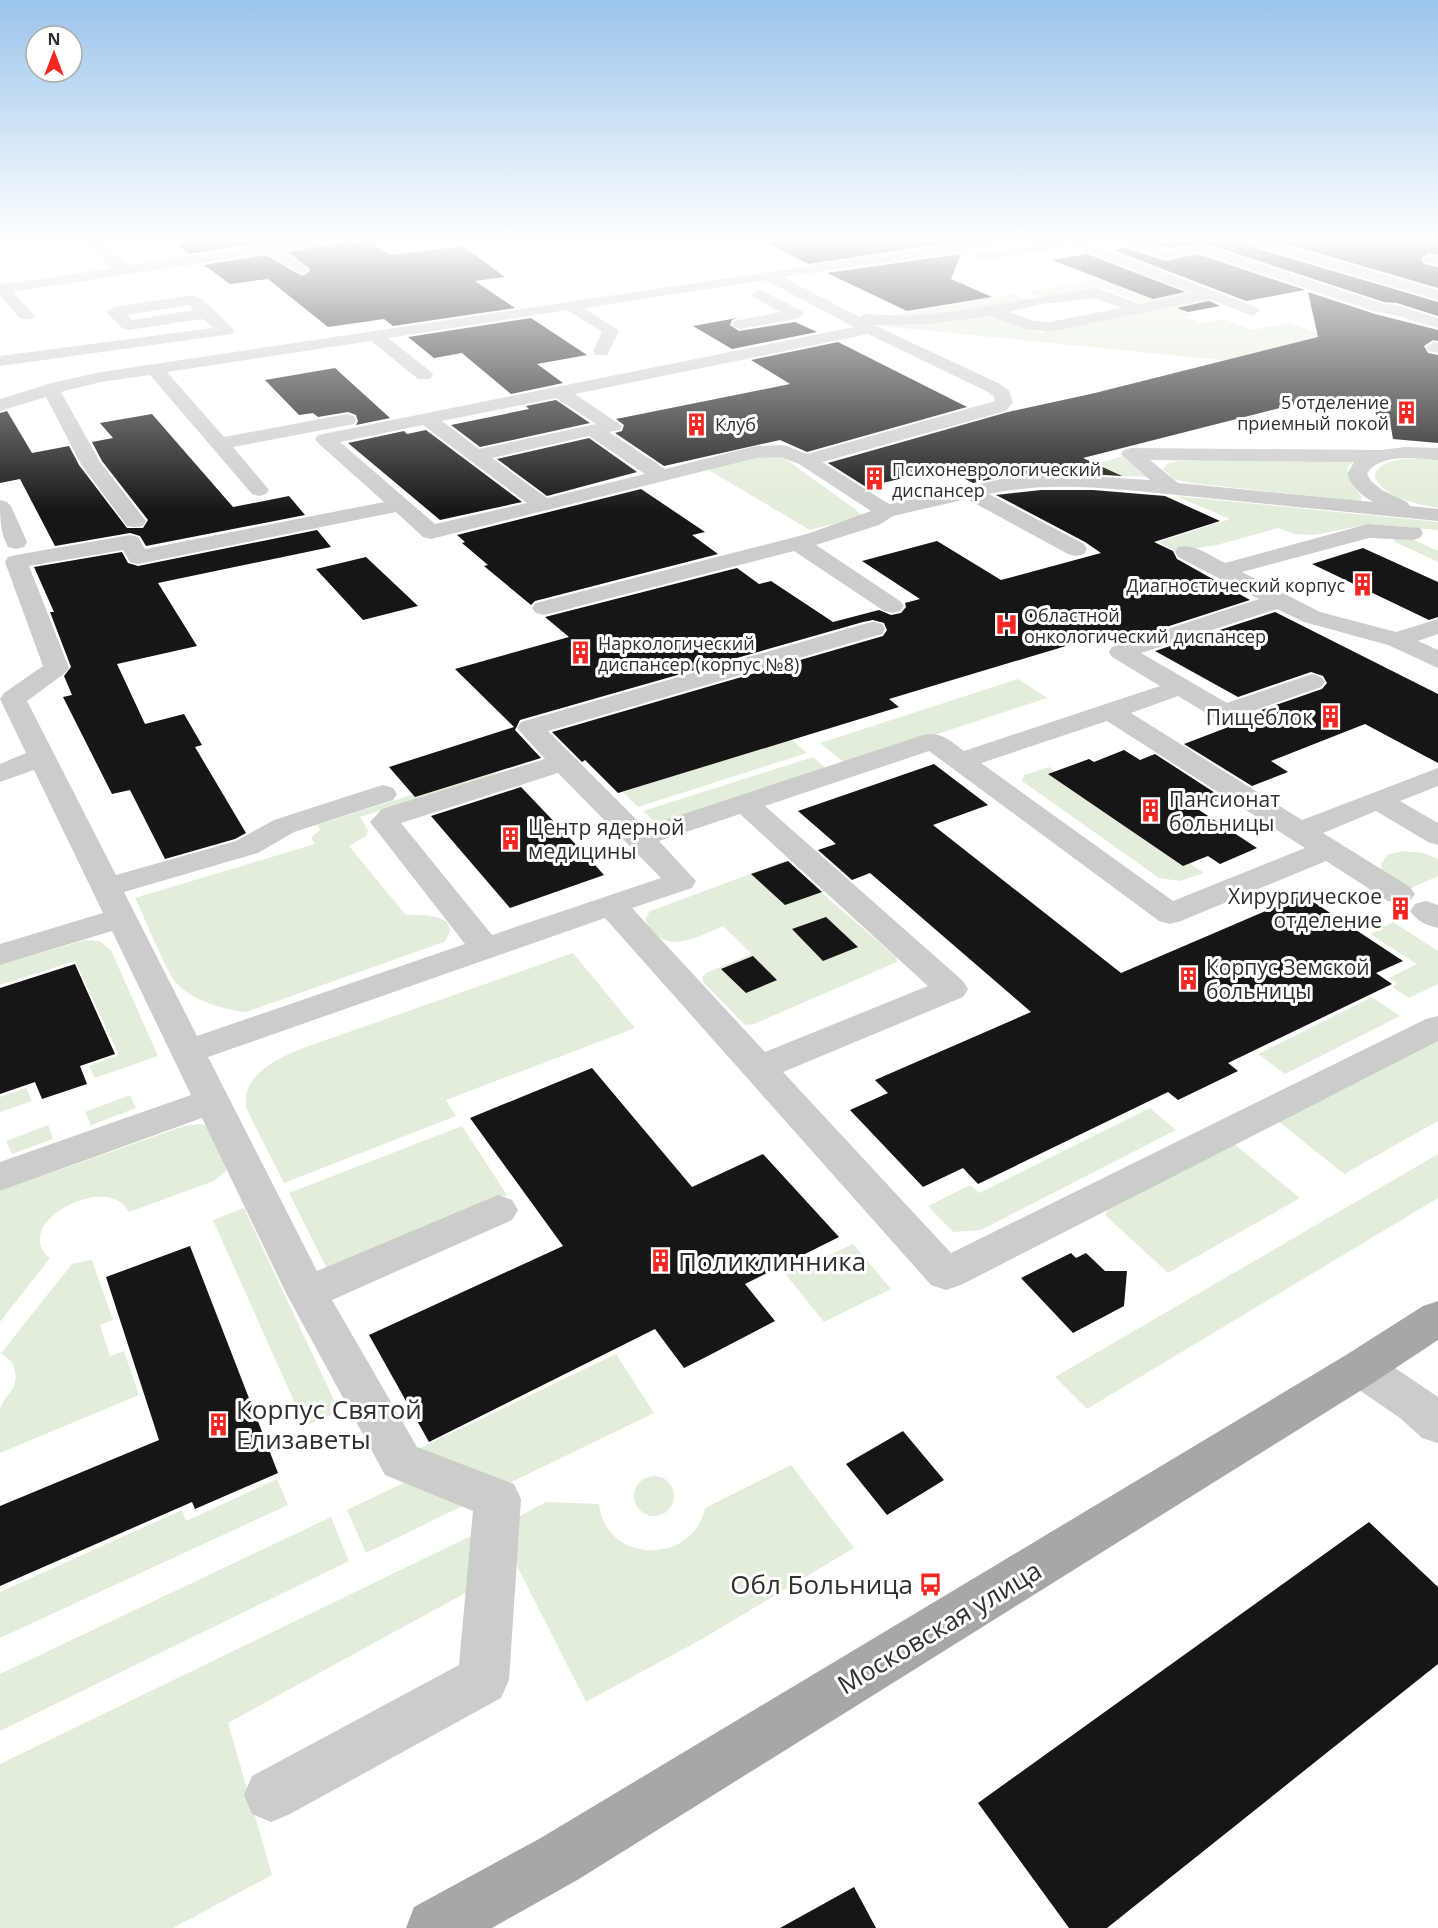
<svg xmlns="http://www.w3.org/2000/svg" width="1438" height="1928" viewBox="0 0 1438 1928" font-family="'Open Sans',sans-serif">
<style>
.green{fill:#e3eddb}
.building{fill:#161616}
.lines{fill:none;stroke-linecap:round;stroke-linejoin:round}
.minor{fill:#ccc;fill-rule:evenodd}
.major{fill:#a7a7a7;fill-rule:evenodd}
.labels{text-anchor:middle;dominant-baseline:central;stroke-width:6;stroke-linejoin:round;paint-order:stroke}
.far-poi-label{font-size:18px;fill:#2f2f2f;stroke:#fff;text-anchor:start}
.poi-label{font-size:21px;fill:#2f2f2f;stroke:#fff;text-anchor:start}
.near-poi-label{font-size:26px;fill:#2f2f2f;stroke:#fff;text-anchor:start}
.near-street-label{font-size:26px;fill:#2f2f2f;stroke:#fff}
</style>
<rect width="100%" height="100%" fill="#fff"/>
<path class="green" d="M1145 271 1204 293 1144 304 1100 287 1042 298 1028 292Z
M1013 294 1026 300 929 318 884 317Z
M1209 298 1222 302 1182 310 1192 315 1184 317 1201 323 1224 319 1252 330 1288 323 1334 338 1229 361 872 325 864 321 906 324 993 316 1040 333Z
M762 454 780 455 855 509 861 515 860 517 810 530 705 468Z
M1123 456 1149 477 1063 474Z
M1342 456 1353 462 1348 467 1347 476 1362 498 1360 501 1190 483 1174 479 1163 469 1168 463 1179 461Z
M1417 458 1438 459V508C1417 504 1387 499 1375 478 1375 460 1403 459 1417 458Z
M1176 496 1438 522V530L1370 524 1314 535 1294 534 1278 528 1217 545 1184 550H1174L1158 542 1230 519Z
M1393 538H1410L1438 551V562L1395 542Z
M1018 679 1047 698 846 764 820 743Z
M791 739 807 753 638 807 623 792Z
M813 757 828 770 658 825 643 811Z
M1049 767 1204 873 1180 881 1159 878 1022 781 1024 775Z
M496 768V773L491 776 360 817 368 830 366 836 349 846 406 915C423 914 465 915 444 942L246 1012C222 1009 196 1002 178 985 168 976 143 914 135 898L315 844 311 838 320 830 317 825Z
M1403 851 1423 853 1438 859V876L1407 890 1382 870 1381 864 1387 855Z
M785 861 896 957 897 962 754 1024 745 1025 704 983 702 977 706 973 752 954 723 926C703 934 674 952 656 934 652 929 647 925 645 919L650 911 656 909Z
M1393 922 1438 951V984L1409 998 1392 987 1397 984 1389 978 1417 964 1370 934Z
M85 940 99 941 111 950 158 1056 95 1078 89 1066 119 1055 75 961 0 985V965Z
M573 953 635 1028 446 1100 456 1116 284 1183 246 1108C241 1073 282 1056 309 1046Z
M1372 997 1400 1016 1285 1074 1258 1054Z
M1438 1035V1121L1344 1174 1277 1120Z
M26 1088 32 1101 0 1112V1097Z
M130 1095 136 1108 91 1125 85 1112Z
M1150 1108 1176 1130 981 1230 953 1232 928 1206 970 1185 979 1193Z
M200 1124 207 1126 227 1168 225 1172 214 1181 129 1212C107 1170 8 1225 50 1258L0 1322V1191L184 1126Z
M48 1125 53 1139 12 1154 6 1141Z
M462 1126 507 1195 327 1269 289 1193Z
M1233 1143 1300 1198 1168 1273 1105 1215 1108 1210Z
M1438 1154V1198L1087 1409 1055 1377Z
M244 1208 339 1411 305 1426 213 1220Z
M853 1244 891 1289 824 1322 786 1275Z
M92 1260 113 1320 100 1325 110 1356 124 1351 139 1395 0 1453C0 1439 0 1423 0 1410 3 1393 24 1390 12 1362L1 1353 72 1264Z
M616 1354 654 1413 497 1489 416 1450Z
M791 1465 854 1548 702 1639 586 1702 516 1564 514 1519 546 1502 599 1504C606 1565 693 1565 705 1508Z
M420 1475 475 1500 366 1553 347 1510Z
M634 1496a20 20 0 1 1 40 0a20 20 0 1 1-40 0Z
M277 1479 288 1505 0 1638V1592L182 1510 186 1521Z
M331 1517 349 1561 0 1731V1674Z
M487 1528 480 1585 228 1723 272 1875 173 1928H0V1764Z"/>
<path class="building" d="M172 241H251L252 244 189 254Z
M348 241 353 243 370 241 390 255 463 246 505 277 475 281 515 308 393 326 384 319 328 327 268 279 230 284 204 265 266 255 302 276 309 272 310 269 288 252Z
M762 241H960L809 264Z
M1167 241H1245L1248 246 1438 302V316L1397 303 1384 302 1204 243 1167 248 1154 243Z
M1277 241H1438V255L1429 253 1421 258 1424 264 1438 267V288Z
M1127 248 1165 261 1198 254 1305 290 1246 301 1113 250Z
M961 254 951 279 992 297 907 311 827 273Z
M1087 254 1185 292 1153 299 1052 260Z
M1308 292 1375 314 1438 330V341L1433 340 1424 346 1428 353 1438 355V443L1393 439 1389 416 1376 415 1375 409 1300 403 1083 458 1122 476 1053 472 1006 476 973 483 945 468 866 487 828 463 1008 412 1095 393 1318 337Z
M1209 301 1220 306 1188 312 1177 308Z
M531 318 587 355 537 364 563 383 511 394 462 353 434 358 408 337Z
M737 318 732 320 730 325 739 331 795 322 817 332 732 349 693 326Z
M838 342 967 407 807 452 780 440 664 466 615 433 622 431 624 425 616 419 790 384 751 360Z
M335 368 390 418 356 425 358 421 356 415 348 412 318 417 313 413 299 415 265 380Z
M556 400 590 423 480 447 451 425 529 409 526 406Z
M7 411 32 453 69 446 79 465 127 528H143L148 520 102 461 92 442 113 438 100 423 152 414 233 507 289 496 305 515 146 546 140 536 130 533 55 546 20 479 0 483V413Z
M426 430 522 502 440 520 348 443 404 431 407 434Z
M589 438 637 472 547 496 497 459Z
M641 489 705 532 692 535 718 554 535 601 531 605 484 566 488 565 462 543 465 542 457 535Z
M1041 490H1093L1165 496 1220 521 1154 542 1173 551 1177 559 1250 600 1132 638 1116 631 889 699 899 707 618 793 585 760 582 762 552 732 883 636 887 630 884 623 873 620 863 622 520 720 515 730 541 758 415 797 389 767 514 727 455 669 569 637 545 617 737 568 759 584 771 581 833 622 879 610 891 615 901 613 906 607 905 603 920 599 862 561 937 541 1001 580 1101 553 1085 542 996 495Z
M317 530 331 547 158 583 197 646 117 664 145 724 184 714 202 745 195 747 246 833 235 839 165 859 130 790 112 794 63 697 72 695 64 676 71 667 50 612H54L34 567 122 552 128 563 138 566Z
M1363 548 1438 582V617L1429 620 1312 564Z
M366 557 418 606 363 620 316 569Z
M1275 612 1438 694V763L1365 724 1271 761 1288 772 1252 786 1184 744 1265 713 1261 710 1322 689 1327 683 1323 676 1311 672 1238 697 1155 651Z
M1124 750 1140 760 1155 754 1223 798 1196 808 1257 848 1220 864 1208 856 1183 866 1048 774 1089 759 1094 762Z
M934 764 988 805 933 825 1121 973 1303 895 1403 961 1376 973 1392 984 1228 1063 1238 1071 1178 1100 1168 1092 978 1184 963 1168 923 1187 850 1110 888 1093 875 1080 1031 1012 870 873 852 880 818 850 836 844 798 811Z
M521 787 586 855 604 875 510 908 431 816Z
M788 861 822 892 785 905 751 874Z
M826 917 858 947 823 961 792 929Z
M753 956 777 980 746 993 721 969Z
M75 964 115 1054 80 1066 87 1084 42 1099 35 1082 0 1094V988Z
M592 1068 692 1187 763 1154 839 1237 745 1284 775 1321 706 1357 684 1368 655 1329 429 1442 369 1335 563 1246 470 1118Z
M190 1246 278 1473 195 1509 192 1502 0 1586V1506L159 1440 106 1277Z
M1071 1253 1076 1258 1086 1253 1105 1271H1127L1124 1306 1073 1333 1021 1278Z
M903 1431 944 1480 887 1515 846 1464Z
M1369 1522 1438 1587V1664L1107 1928H1069L978 1803Z
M854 1887 876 1928H780Z"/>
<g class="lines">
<path class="minor" d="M83 241H99L128 265 256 246 253 241H267L272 244 292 241H327L320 245 282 251 306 267 308 270 301 274 266 253 13 292 35 316 33 319H21L0 296V282L5 284 113 268Z
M975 241H1012L1005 245 783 277 859 317 865 314 908 316 950 312 1097 288 1139 304 1193 293 1072 246 980 261 973 257 980 253 1053 241H1083L1258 308 1260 311 1252 316 1209 299 1049 332 1025 329 990 316 929 324 874 325 1000 384 1009 391 1013 402 1006 411 822 462 889 504 1006 478 1053 474 1150 480 1121 454 1124 450 1131 448 1381 450 1405 447 1438 448V460C1418 458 1378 453 1367 474L1371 481 1382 490 1407 502 1410 506 1438 509V521C1358 513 1278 505 1198 497 1130 491 1057 479 989 494L1084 544 1087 549 1084 554 1076 556 1068 554 967 499 893 516 879 525 816 545 900 601 904 606 900 611 892 613 884 611 794 551 544 615 536 613 532 608 536 603 807 534 871 511 799 464 781 457 756 458 431 539 423 537 396 512 138 564 130 562 123 550 29 566 69 668 65 673 27 701 116 875 236 841 274 820 373 788 383 785 393 788 397 794 393 800 294 832 258 853 124 892 197 1036 465 944 370 822 382 809 545 759 517 728 521 722 864 624 873 622 882 624 885 629 882 634 548 731 644 827 923 735C941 731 950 741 964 751L1160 686 1112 657 1109 652 1112 647 1259 599 1178 557 1175 552 1178 547C1195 543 1210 556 1225 563L1368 524 1420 528 1423 533 1420 538 1412 540 1369 538 1242 572 1320 612 1396 632 1438 619V634L1418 641 1438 650V668L1388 645 1304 622 1277 609 1141 653 1227 703 1312 674 1321 677 1325 682 1321 687 1225 721 1216 719 1178 696 1131 713 1302 820 1438 768V786L1400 801 1438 823V845L1428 842 1376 811 1323 833 1410 887 1415 894 1410 901 1399 903 1388 901 1326 861 1181 921 1170 924 1159 921 929 751 765 806 963 981 968 989 963 997 783 1072 951 1253 1426 1019 1438 1016V1041L961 1285 946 1290 931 1285 605 918 208 1057 317 1271 498 1195 512 1200 518 1210 512 1220 332 1300 417 1447 514 1484 521 1499 509 1680 501 1698 290 1814 271 1822 252 1814 244 1795 252 1776 459 1665 473 1511 385 1475 286 1293 202 1118 0 1191V1162L191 1095 112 931 0 965V944L103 913 34 770 0 782V764L26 753 0 699 4 693 43 666 5 562 8 557 16 555 130 535 138 537 145 549 384 502 318 443 315 439 318 435 854 327 765 280 584 308 619 331 607 355H595L593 351 602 332 567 310 388 338 430 371 433 375 430 379H418L371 341 167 372 224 437 347 414 354 416 356 420 354 424 233 447 269 490 266 494 259 496 252 494 150 375 101 382 61 392 100 462 146 521 143 526 135 527 127 526 81 464 46 397 0 411V399L52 383 101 372ZM1096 298 1121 308 1049 322 1033 321 1009 312 1042 304ZM868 334 988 392 994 397 995 401 807 454 784 445 756 446 665 469 609 432 620 430 622 426 575 394ZM556 398 596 424 479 449 442 421ZM423 425 527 503 435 524 340 442ZM589 436 645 474 547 498 492 458ZM1150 460 1354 462 1347 474C1352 487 1361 495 1373 502L1178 483ZM1107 721 1305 848 1173 901 981 763ZM558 773 661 878 492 935 401 823ZM740 814 928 986 765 1052 632 908 692 888 696 881 659 841Z
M1122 241H1142L1167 250 1199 244 1204 245 1384 304 1396 305 1438 318V328L1395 315 1376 312 1198 252 1166 259 1124 244Z
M1247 241H1269L1438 290V300L1249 244Z
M1430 255 1438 257V265L1425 262 1423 259Z
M759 289 802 311 804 314 796 319 740 329 734 327 732 324 734 321 780 312 754 297 751 294Z
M192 295C207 299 220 317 232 328L234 331 232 334 0 366V356L213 328 203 319 128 330 122 328 106 312 114 307ZM189 305 194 310 132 320 126 315Z
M1434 342 1438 343V353L1428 351 1426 347Z
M0 500 7 502 11 506 27 542 24 547 16 549 8 547C0 532 0 517 0 500Z
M1426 901 1438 905V928C1426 925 1417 921 1410 911L1415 904Z
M1361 1350 1376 1355 1438 1397V1443L1422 1438 1400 1418 1346 1381 1339 1368 1346 1355Z"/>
<path class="major" d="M1438 1301V1340L1376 1381 579 1879 492 1928H406L414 1907 539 1839 1346 1355 1423 1306Z"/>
</g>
<linearGradient id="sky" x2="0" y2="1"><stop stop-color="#9ac4eb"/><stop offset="0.47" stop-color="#fff"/><stop offset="1" stop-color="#fff" stop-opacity="0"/></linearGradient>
<rect width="1438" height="511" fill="url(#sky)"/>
<defs>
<symbol id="building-bare" viewBox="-9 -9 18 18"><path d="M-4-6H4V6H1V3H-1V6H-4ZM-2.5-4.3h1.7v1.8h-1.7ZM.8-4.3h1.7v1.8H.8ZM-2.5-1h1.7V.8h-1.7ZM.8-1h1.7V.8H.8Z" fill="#f52722" stroke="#fff" stroke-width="2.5" paint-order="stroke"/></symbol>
<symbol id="hospital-bare" viewBox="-9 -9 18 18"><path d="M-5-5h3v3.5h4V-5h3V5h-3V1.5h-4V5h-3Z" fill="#f52722" stroke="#fff" stroke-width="2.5" paint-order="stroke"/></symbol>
<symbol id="bus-bare" viewBox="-9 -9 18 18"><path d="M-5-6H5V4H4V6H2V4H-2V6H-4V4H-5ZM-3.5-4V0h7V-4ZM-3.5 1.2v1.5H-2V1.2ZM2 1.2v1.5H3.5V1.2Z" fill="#f52722" stroke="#fff" stroke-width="2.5" paint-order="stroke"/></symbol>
</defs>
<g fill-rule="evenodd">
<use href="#building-bare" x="1390" y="396" width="33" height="33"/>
<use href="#building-bare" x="680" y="408" width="33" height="33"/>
<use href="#building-bare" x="858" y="462" width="33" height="33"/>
<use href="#building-bare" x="1346" y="568" width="33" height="33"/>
<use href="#hospital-bare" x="990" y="608" width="33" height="33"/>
<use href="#building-bare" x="564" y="636" width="33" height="33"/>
<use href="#building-bare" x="1314" y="700" width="33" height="33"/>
<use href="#building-bare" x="1134" y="794" width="33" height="33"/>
<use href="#building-bare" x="494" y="822" width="33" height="33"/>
<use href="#building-bare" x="1384" y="892" width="33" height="33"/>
<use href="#building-bare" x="1172" y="962" width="33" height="33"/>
<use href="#building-bare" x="644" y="1244" width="33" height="33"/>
<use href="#building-bare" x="202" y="1408" width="33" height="33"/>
<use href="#bus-bare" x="914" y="1568" width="33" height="33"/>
</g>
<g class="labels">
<g class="far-poi-label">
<text x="1389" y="402" text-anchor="end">5 отделение<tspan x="1389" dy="21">приемный покой</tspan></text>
<text x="715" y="424">Клуб</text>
<text x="892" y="469">Психоневрологический<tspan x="892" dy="21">диспансер</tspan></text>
<text x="1345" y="585" text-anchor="end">Диагностический корпус</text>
<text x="1024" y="615">Областной<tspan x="1024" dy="21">онкологический диспансер</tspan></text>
<text x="598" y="643">Наркологический<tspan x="598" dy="21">диспансер (корпус №8)</tspan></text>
</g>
<g class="poi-label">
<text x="1313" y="717" text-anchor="end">Пищеблок</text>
<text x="1169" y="799">Пансионат<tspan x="1169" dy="24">больницы</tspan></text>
<text x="528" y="827">Центр ядерной<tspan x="528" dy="24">медицины</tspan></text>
<text x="1382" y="896" text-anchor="end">Хирургическое<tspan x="1382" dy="24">отделение</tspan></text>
<text x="1206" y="967">Корпус Земской<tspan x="1206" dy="24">больницы</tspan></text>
</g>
<g class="near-poi-label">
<text x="678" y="1261">Поликлинника</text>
<text x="236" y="1409">Корпус Святой<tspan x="236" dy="30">Елизаветы</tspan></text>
<text x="913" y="1584" text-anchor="end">Обл Больница</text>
</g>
<g class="near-street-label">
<text transform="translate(939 1627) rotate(-31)">Московская улица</text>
</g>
</g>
<g transform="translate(54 54)"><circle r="28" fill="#ffffff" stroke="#acacac" stroke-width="1.5"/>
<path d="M0-4.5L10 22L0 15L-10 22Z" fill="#f52722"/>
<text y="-9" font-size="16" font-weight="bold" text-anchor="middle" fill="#2f2f2f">N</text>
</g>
</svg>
